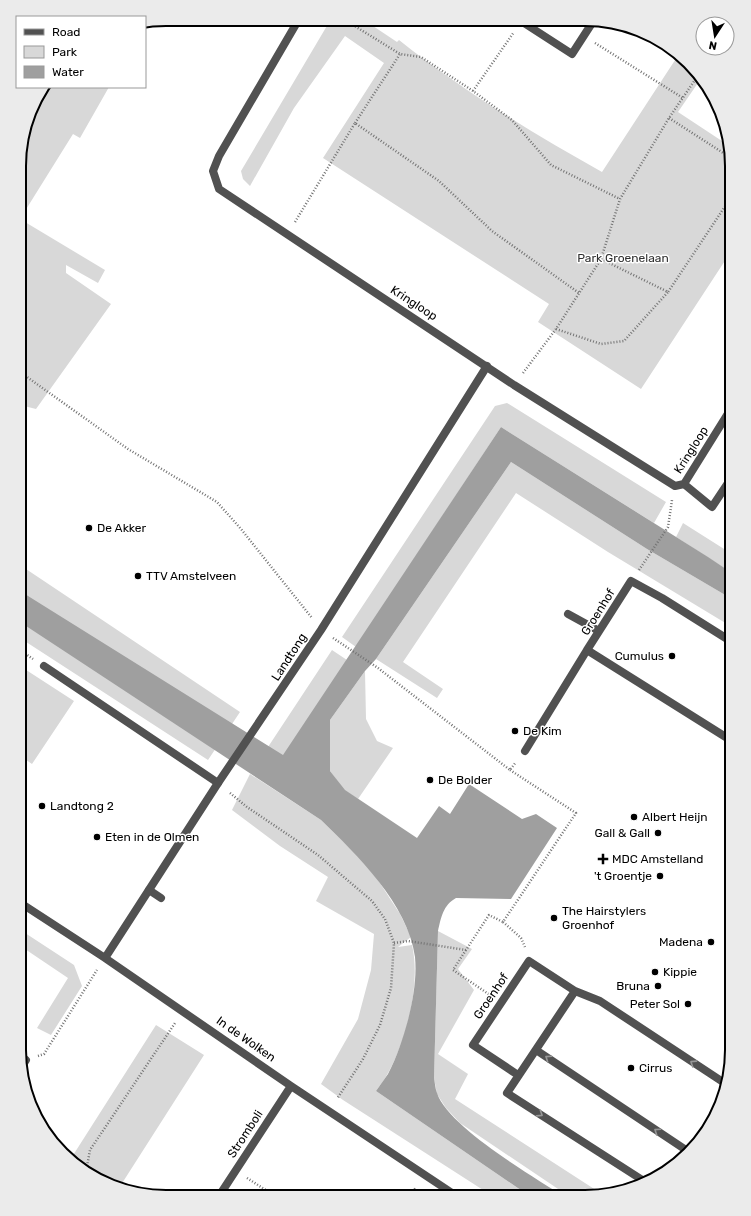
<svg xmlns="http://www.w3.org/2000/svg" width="751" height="1216" viewBox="0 0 751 1216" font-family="Rubik,sans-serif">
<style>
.green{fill:#d8d8d8}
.water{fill:#9f9f9f}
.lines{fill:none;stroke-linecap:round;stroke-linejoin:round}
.path{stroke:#737373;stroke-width:2.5;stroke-dasharray:1 2;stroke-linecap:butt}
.lane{stroke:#515151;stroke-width:8}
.street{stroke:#515151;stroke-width:8}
.oneway{stroke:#979797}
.poi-dot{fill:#000;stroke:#fff;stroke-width:1.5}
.labels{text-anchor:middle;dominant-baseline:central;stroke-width:3;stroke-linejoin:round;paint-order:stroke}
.park-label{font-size:12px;fill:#2f2f2f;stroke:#fff}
.street-label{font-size:12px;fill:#000;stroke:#fff}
.poi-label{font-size:12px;fill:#000;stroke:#fff;text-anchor:start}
.rim{fill:none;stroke:#000;stroke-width:2}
</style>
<rect width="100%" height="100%" fill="#fff"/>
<path class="green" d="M331 19 364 20 397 42 399 40C462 90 532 133 602 172L679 54 702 77 678 112 728 145 732 166V250L641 389 538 322 549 304 323 158 384 63 345 36 294 108 250 186 243 179 241 171Z
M45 87H109L80 138 73 134 20 219 105 270 98 283 66 265V273L111 304 36 409 20 405V147L34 101Z
M507 403 666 502 654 523 501 427 356 647 342 637 495 406Z
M511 462 647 549 732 599V627L608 552 516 493 403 662 443 689 437 698 376 659Z
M683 523 732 554V573L676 537Z
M20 565 240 712 208 760 20 638Z
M332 650 347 660 283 756 268 747Z
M20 666 74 701 32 764 19 755Z
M365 671 366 719 377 741 393 748 358 799 344 790 330 771V720Z
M250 774 321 820 359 857 376 877 400 914 411 937 398 947 412 945C421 984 407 1039 388 1073 385 1079 380 1085 376 1091L531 1197H494L343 1100 321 1084 358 1019 371 970 374 934 316 901 328 877 280 846 232 810Z
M19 929 74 965 82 986 51 1035 37 1028 68 978 19 945Z
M438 931 472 949 458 969 474 990 438 1054 468 1074 455 1099 602 1194 585 1197H570L460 1123 446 1108 437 1094 434 1078Z
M156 1025 204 1055 119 1188C102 1184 83 1173 70 1160Z"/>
<path class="water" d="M501 427 708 557 732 573V599L647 549 511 462 376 659 365 671 330 720V771L345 790 417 838 439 806 450 814 469 784 522 819 536 814 557 828 511 899 456 898C443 905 441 918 438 931L434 1078C435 1083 435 1088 437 1093 448 1127 534 1177 565 1197H531L376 1091C380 1085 384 1080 388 1074 397 1057 403 1038 408 1020 413 1000 417 978 415 957 408 904 357 855 321 820L20 622V591L283 755Z"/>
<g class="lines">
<path class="path" d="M345 20 400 54 421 57 473 91 512 120 551 165 620 199
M595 43 683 98
M473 91 514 32
M31 112 45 87
M669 118 731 158
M355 123 400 54
M295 222 355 123 439 181 492 231 579 293
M601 259 668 292 732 196
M556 329 601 344 624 341 668 292
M20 372 128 449 217 502 241 529 312 618
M523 373 556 329 601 259 620 199 669 118 699 74
M639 570 668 527 672 500
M333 638 378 668 510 770 516 762
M20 650 33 659
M510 770 576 813 503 922 521 938 525 947
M230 793 247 807 318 855 372 901 385 919 394 943 391 988 380 1025 363 1059 337 1099
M394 943 408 941 466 950 489 915 503 922
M466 950 453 970 490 995
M38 1056 44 1054 97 970
M86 1172 90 1150 175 1023
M247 1178 275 1196
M410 1197 416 1187"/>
<path class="lane" d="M684 484 712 507 732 477
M568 614 599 631
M44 666 218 783
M732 741 587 650 631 581 662 598 732 642
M525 751 587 650
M149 890 161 898
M575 991 600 1001 726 1084
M536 1050 689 1152
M518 1075 473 1045 529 961 575 991 507 1093 647 1183"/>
<path class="street" d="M299 19 219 156 213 171 219 189 514 385 675 486 684 484 732 407
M526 20 524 23 572 54 594 20
M19 902 105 958 291 1086 458 1197
M105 958 218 783 321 630 487 366
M20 1055 26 1060 22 1066
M219 1196 291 1086"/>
</g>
<defs><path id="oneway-chevron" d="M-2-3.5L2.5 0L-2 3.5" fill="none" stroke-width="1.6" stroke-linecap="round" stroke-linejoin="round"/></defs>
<g class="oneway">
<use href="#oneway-chevron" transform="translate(548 1058) rotate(-146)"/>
<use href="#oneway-chevron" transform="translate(693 1063) rotate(-147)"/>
<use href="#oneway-chevron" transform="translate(540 1114) rotate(33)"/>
<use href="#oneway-chevron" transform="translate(657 1131) rotate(-146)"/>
</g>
<g class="poi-dot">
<circle cx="89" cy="528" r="4"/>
<circle cx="138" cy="576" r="4"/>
<circle cx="672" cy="656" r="4"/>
<circle cx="515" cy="731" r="4"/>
<circle cx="430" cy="780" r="4"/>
<circle cx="42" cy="806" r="4"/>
<circle cx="634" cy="817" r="4"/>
<circle cx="658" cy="833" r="4"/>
<circle cx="97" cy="837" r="4"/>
<path d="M601 853h4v4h4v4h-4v4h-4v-4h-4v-4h4z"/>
<circle cx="660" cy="876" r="4"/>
<circle cx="554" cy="918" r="4"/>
<circle cx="711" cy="942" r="4"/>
<circle cx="655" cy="972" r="4"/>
<circle cx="658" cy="986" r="4"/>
<circle cx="688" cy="1004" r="4"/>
<circle cx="631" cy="1068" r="4"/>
</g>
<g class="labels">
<g class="park-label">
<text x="623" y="258">Park Groenelaan</text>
</g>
<g class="street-label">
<text transform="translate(414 303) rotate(33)">Kringloop</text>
<text transform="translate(691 450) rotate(-58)">Kringloop</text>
<text transform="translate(598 612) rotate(-58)">Groenhof</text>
<text transform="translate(289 657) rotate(-57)">Landtong</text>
<text transform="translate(491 996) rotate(-56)">Groenhof</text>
<text transform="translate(246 1039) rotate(35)">In de Wolken</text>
<text transform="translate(245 1134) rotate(-57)">Stromboli</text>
</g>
<g class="poi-label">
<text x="97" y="528">De Akker</text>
<text x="146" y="576">TTV Amstelveen</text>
<text x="664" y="656" text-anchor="end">Cumulus</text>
<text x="523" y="731">De Kim</text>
<text x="438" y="780">De Bolder</text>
<text x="50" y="806">Landtong 2</text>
<text x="642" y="817">Albert Heijn</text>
<text x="650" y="833" text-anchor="end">Gall &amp; Gall</text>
<text x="105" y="837">Eten in de Olmen</text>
<text x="612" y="859">MDC Amstelland</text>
<text x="652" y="876" text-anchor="end">'t Groentje</text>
<text x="562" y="911">The Hairstylers<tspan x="562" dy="14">Groenhof</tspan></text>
<text x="703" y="942" text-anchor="end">Madena</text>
<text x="663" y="972">Kippie</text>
<text x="650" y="986" text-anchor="end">Bruna</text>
<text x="680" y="1004" text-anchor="end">Peter Sol</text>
<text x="639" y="1068">Cirrus</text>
</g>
</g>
<path d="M0 0H751V1216H0ZM166 26H585A140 140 0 0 1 725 166V1050A140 140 0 0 1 585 1190H166A140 140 0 0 1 26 1050V166A140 140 0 0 1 166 26Z" fill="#ebebeb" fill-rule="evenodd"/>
<path class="rim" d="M166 26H585A140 140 0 0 1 725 166V1050A140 140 0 0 1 585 1190H166A140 140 0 0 1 26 1050V166A140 140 0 0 1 166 26Z"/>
<rect x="16" y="16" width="130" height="72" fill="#ffffff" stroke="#999999"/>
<rect x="24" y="29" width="20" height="6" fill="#515151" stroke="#999999"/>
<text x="52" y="36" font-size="12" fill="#000000">Road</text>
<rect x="24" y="46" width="20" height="12" fill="#d8d8d8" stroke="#999999"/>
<text x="52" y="56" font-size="12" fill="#000000">Park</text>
<rect x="24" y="66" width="20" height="12" fill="#9f9f9f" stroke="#999999"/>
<text x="52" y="76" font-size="12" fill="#000000">Water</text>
<g transform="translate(715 36) rotate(192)"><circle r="19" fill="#ffffff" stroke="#999999"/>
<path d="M0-3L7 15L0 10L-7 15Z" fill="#000000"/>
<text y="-6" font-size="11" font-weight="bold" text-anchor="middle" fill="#000000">N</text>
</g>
</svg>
